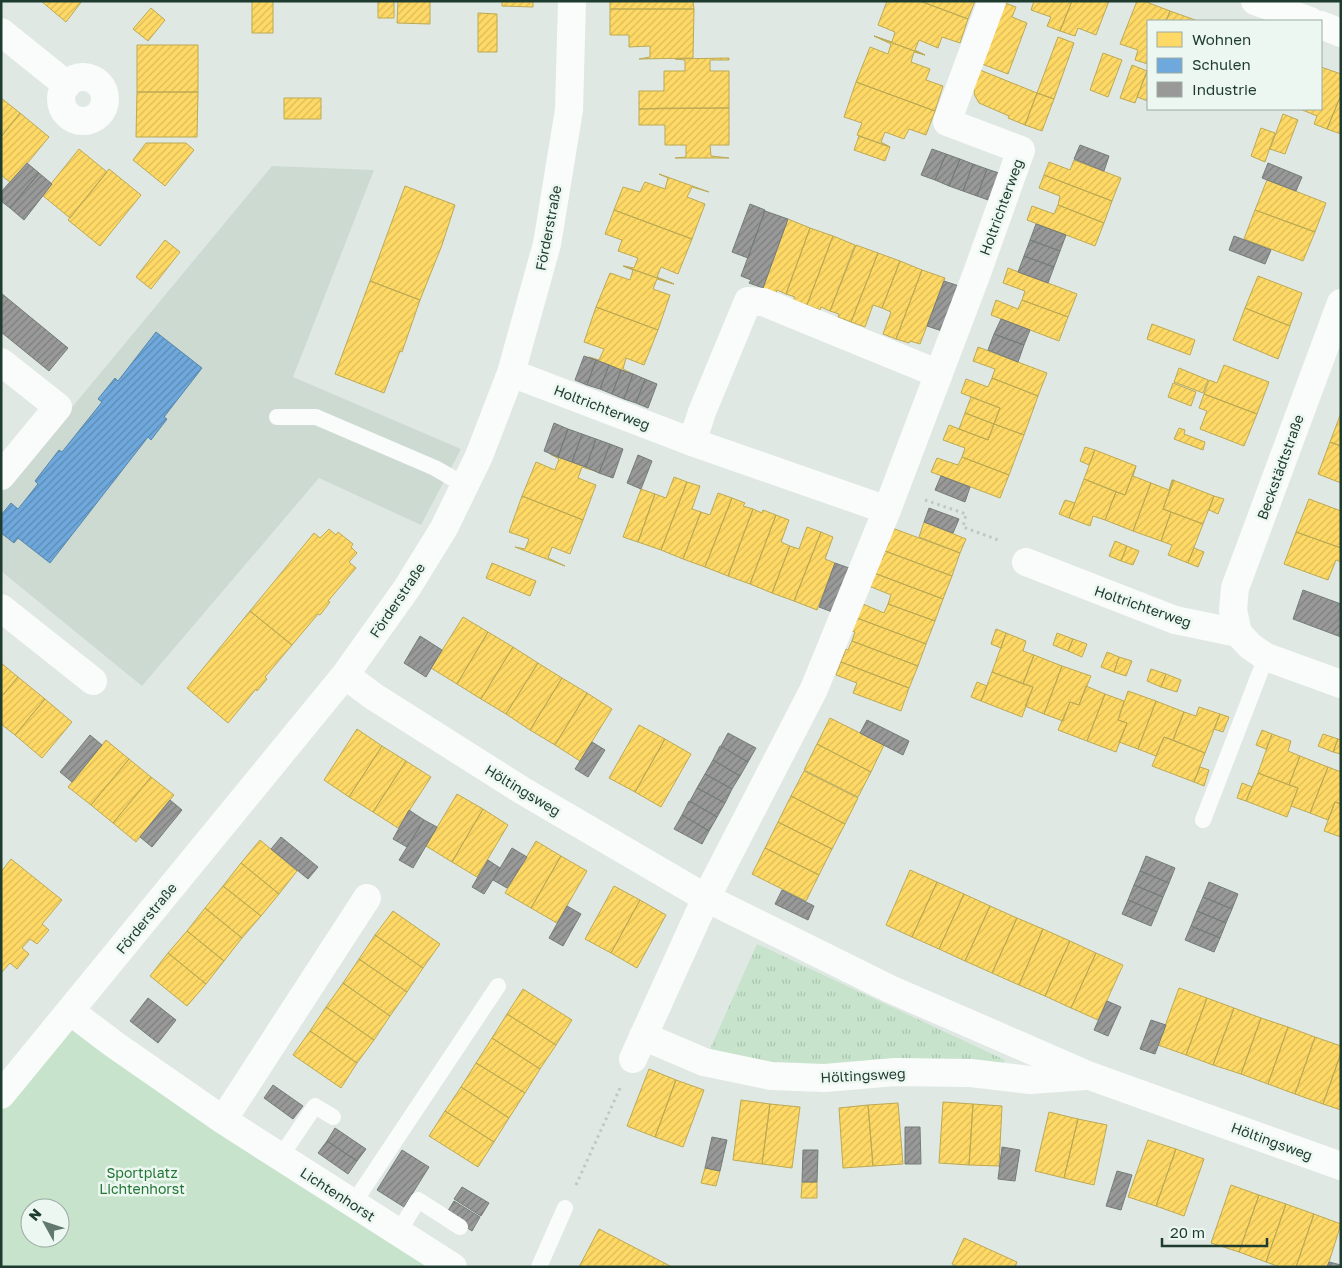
<svg xmlns="http://www.w3.org/2000/svg" width="1342" height="1268" viewBox="0 0 1342 1268" font-family="'Golos Text',sans-serif">
<style>
.built{fill:#cddad2}
.grass{fill:url(#grass-tufts)}
.green{fill:#c7e3cb;fill-rule:evenodd}
.homes{fill:url(#homes-hatch);stroke:#ba5}
.schools{fill:url(#schools-hatch);stroke:#5687a8}
.industry{fill:url(#industry-hatch);stroke:#747d79}
.lines{fill:none;stroke-linecap:round;stroke-linejoin:round}
.path{stroke:#bec8c3;stroke-width:3;stroke-dasharray:2.5 4;stroke-linecap:butt}
.lane{stroke:#fafcfb;stroke-width:16}
.street{stroke:#fafcfb;stroke-width:28}
.labels{text-anchor:middle;dominant-baseline:central;stroke-width:5;stroke-linejoin:round;paint-order:stroke}
.street-label{font-size:14px;fill:#1d3b2e;stroke:#edf7f1}
.park-label{font-size:14px;fill:#247636;stroke:#edf7f1}
</style>
<defs>
<pattern id="grass-tufts" width="24" height="20" patternUnits="userSpaceOnUse" patternTransform="scale(1.25)"><rect width="24" height="20" fill="#c7e3cb"/><path d="M3 7l-1-3M5 7V3M7 7l1-3M15 17l-1-3M17 17v-4M19 17l1-3" fill="none" stroke="#aac4af"/></pattern>
<pattern id="homes-hatch" width="6" height="6" patternUnits="userSpaceOnUse" patternTransform="scale(1.25)"><rect width="6" height="6" fill="#ffd966"/><path d="M-1 1l2-2M0 6l6-6M5 7l2-2" fill="none" stroke="#dabb59"/></pattern>
<pattern id="schools-hatch" width="6" height="6" patternUnits="userSpaceOnUse" patternTransform="scale(1.25)"><rect width="6" height="6" fill="#6fa8dc"/><path d="M-1 1l2-2M0 6l6-6M5 7l2-2" fill="none" stroke="#5b8ab3"/></pattern>
<pattern id="industry-hatch" width="6" height="6" patternUnits="userSpaceOnUse" patternTransform="scale(1.25)"><rect width="6" height="6" fill="#999"/><path d="M-1 1l2-2M0 6l6-6M5 7l2-2" fill="none" stroke="#7c7e7d"/></pattern>
</defs>
<rect width="100%" height="100%" fill="#e0e8e3"/>
<path class="built" d="M272 166 374 170 293 377 461 449 421 525 319 478 142 686 1 571V493Z"/>
<path class="grass" d="M757 944 1005 1060 1002 1065 854 1068 755 1062 710 1049Z"/>
<path class="green" d="M72 1023 439 1267H1V1104ZM30 1208H60V1238H30Z"/>
<path class="homes" d="M41 1H82L66 22Z
M252 1H273V33H252Z
M378 1H394V18H378Z
M398 1H430V24L397 23Z
M502 1H533V7L502 6Z
M610 1H693L694 9H610Z
M887 1H920L968 19 960 43 942 37 938 48 919 40 915 50 925 55 874 36 892 42 895 32 878 25Z
M920 1H975L968 19Z
M1034 1H1072L1060 31 1047 26 1051 17 1031 10Z
M1072 1H1109L1096 35 1078 28 1075 36 1060 31Z
M1137 1H1144L1170 11 1166 21H1148V64L1135 60 1138 50 1120 44Z
M1005 3 1016 7 1012 17 1027 23 1008 74 982 64Z
M151 8 165 20 148 41 133 29Z
M610 9H694L693 58 639 59 650 57V46L629 47V35H610Z
M1170 11 1198 21H1166Z
M478 13 497 14V52H478Z
M874 36 925 55 914 52 911 62 930 69 926 80 943 86 935 111 856 82 870 47 888 54 891 44Z
M1058 37 1074 43 1054 99 1037 93Z
M137 45H198V92H137Z
M1103 53 1122 60 1108 97 1090 90Z
M729 58V60H710V71H729V108L639 109V91H664V71H685V60L675 59Z
M1132 65 1147 71 1135 103 1120 98Z
M1321 67 1341 74V95L1327 129 1314 124 1317 116 1300 109H1321Z
M980 70 1037 93 1025 125 1008 118 1009 116 979 103 975 96 973 86Z
M1147 71H1148V101L1137 97Z
M856 82 935 111 926 135 909 129 904 139 885 132 881 142 890 147 857 135 862 123 844 117Z
M137 92H198L197 137H136Z
M1037 93 1054 99 1042 131 1025 125Z
M1341 95V134L1327 129Z
M1 98 20 113 1 137Z
M284 98H321V119H284Z
M664 108H729V145H710L711 156 729 158H675L686 157V145H665V125H639V109Z
M20 113 49 137 11 183 1 175V137Z
M1283 114 1298 120 1285 154 1270 149Z
M1261 128 1275 133 1265 162 1251 156Z
M859 136 890 147 885 161 854 150Z
M146 143H186L194 150 165 186 133 160Z
M79 149 107 172 70 218 42 195Z
M1074 160 1121 178 1112 201 1044 175 1049 162 1070 170Z
M109 169 141 195 100 246 68 220Z
M659 174 709 192 692 187 687 197 705 204 692 239 614 210 623 187 640 192 645 182 665 189 668 178Z
M1044 175 1112 201 1104 223 1058 205 1060 196 1039 188Z
M1267 180 1326 203 1315 232 1255 210Z
M405 186 455 205 442 245 420 300 370 281Z
M1058 205 1104 223 1095 246 1027 220 1032 206 1054 214Z
M614 210 692 239 678 274 661 267 657 277 674 284 624 266 634 268 638 258 618 251 622 240 605 234Z
M1255 210 1315 232 1303 261 1244 239Z
M788 219 810 228 786 294 777 290 776 293 763 288Z
M810 228 833 236 807 305 793 300 795 297 786 294Z
M833 236 855 245 830 311 821 307 820 310 807 305Z
M165 240 180 252 151 289 136 277Z
M856 245 878 253 851 322 838 317 839 314 830 311Z
M878 253 900 261 882 308 873 305 865 327 851 322Z
M900 261 922 270 896 339 883 334 891 312 882 308Z
M623 266 674 284 657 279 653 289 670 295 658 330 596 307 610 273 630 280 633 270Z
M1008 268 1077 294 1068 317 1022 300 1025 291 1003 283Z
M922 270 945 278 920 344 910 341 909 343 896 339Z
M1258 276 1302 293 1290 326 1245 308Z
M370 281 420 300 402 352 400 351 384 393 335 374Z
M996 300 1018 309 1022 300 1068 317 1059 341 991 315Z
M596 307 658 330 644 365 626 358 623 369 639 377 589 357 599 360 604 349 584 342Z
M1245 308 1290 326 1278 359 1233 340Z
M1152 324 1195 340 1190 355 1147 339Z
M978 347 1047 373 1038 396 992 378 995 369 973 361Z
M1224 365 1269 382 1257 414 1204 394 1209 380 1217 383Z
M1179 368 1208 380 1203 393 1174 382Z
M992 378 1038 396 1024 435 994 424 1000 408 961 393 966 379 988 387Z
M1173 383 1196 392 1191 406 1168 397Z
M1204 394 1257 414 1244 446 1200 429 1207 411 1199 408Z
M971 397 1000 408 994 424 965 413Z
M965 413 994 424 988 440 959 429Z
M1341 413V446L1330 442Z
M994 424 1024 435 1009 475 962 457 965 448 943 440 949 425 988 440Z
M1179 428 1185 430 1184 434 1205 442 1203 450 1174 439Z
M1330 442 1341 446V483L1318 474Z
M1085 447 1095 450 1089 465 1080 461Z
M1095 450 1136 466 1125 495 1084 479Z
M550 454 601 473 582 467 578 478 596 485 583 520 522 496 536 462 555 470 559 459Z
M962 457 1009 475 1000 498 931 472 937 458 958 465Z
M1136 466 1133 476 1151 483 1133 531 1105 520 1116 492 1125 495Z
M674 477 687 482 661 550 638 542 655 494 666 498Z
M1084 479 1116 492 1105 520 1093 516 1090 526 1069 518Z
M1172 480H1174L1163 509 1171 512 1161 541 1133 531 1151 483 1169 490Z
M1173 480 1214 496 1203 524 1163 509Z
M687 482 700 486 692 509 701 512 683 559 661 550Z
M641 489 655 494 638 542 623 537Z
M718 493 732 498 705 567 683 559 701 512 710 515Z
M522 496 583 520 570 554 552 547 548 558 565 566 515 547 525 549 529 539 509 532Z
M1214 496 1224 499 1218 514 1209 510Z
M732 498 745 503 743 506 753 509 728 576 705 567Z
M1309 499 1341 511V548L1296 532Z
M1065 500 1075 503 1069 518 1059 514Z
M753 509 762 513 763 510 776 515 750 584 728 576Z
M1171 512 1203 524 1188 563 1168 555 1172 545 1161 541Z
M776 515 789 520 781 542 790 546 772 593 750 584Z
M924 522 966 539 960 553 919 537Z
M807 527 821 532 794 601 772 593 790 546 799 549Z
M892 528 960 553 952 576 885 551 889 543 886 542Z
M329 529 336 535 338 532 353 544 351 547 357 553 349 562 356 568 328 601 330 602 320 615 318 614 292 645 250 611 314 533 320 538Z
M821 532 833 537 825 559 835 563 817 610 794 601Z
M1296 532 1341 548V562L1336 560 1328 580 1284 564Z
M1115 541 1127 546 1121 561 1109 556Z
M1127 546 1139 551 1133 565 1121 561Z
M1194 548 1204 552 1198 567 1188 563Z
M885 551 952 576 943 599 874 573 879 560H882Z
M492 563 536 581 530 596 486 578Z
M874 573 943 599 935 621 888 604 891 595 869 586Z
M863 604 884 613 888 604 935 621 926 644 857 618Z
M250 611 292 645 265 677 267 679 257 691 256 689 228 723 187 688Z
M463 617 488 632 457 684 431 668Z
M857 618 926 644 918 666 852 641 855 632 852 631Z
M996 629 1006 633 1001 648 991 644Z
M488 632 513 647 481 699 457 684Z
M1006 633 1026 641 1023 651 1034 655 1023 684 992 672Z
M1057 633 1073 639 1068 651 1053 645Z
M1073 639 1087 644 1082 657 1068 651Z
M852 641 918 666 909 688 841 662 846 649 848 650Z
M513 647 538 663 506 714 481 699Z
M1107 652 1119 657 1114 672 1101 667Z
M1034 655 1062 666 1044 714 1025 706 1033 687 1023 684Z
M1119 657 1132 661 1126 676 1114 672Z
M841 662 909 688 901 711 853 693 857 683 836 675Z
M1 663 18 677 1 697Z
M538 663 562 678 530 730 506 714Z
M1062 666 1091 676 1079 705 1070 702 1063 721 1044 714Z
M1151 669 1166 674 1161 687 1147 681Z
M992 672 1033 687 1022 717 981 701Z
M1166 674 1181 680 1177 692 1161 687Z
M18 677 45 699 15 735 1 724V697Z
M562 678 587 693 555 745 530 730Z
M977 682 987 686 981 701 971 697Z
M1086 686 1105 694 1087 741 1058 730 1070 702 1079 705Z
M1128 691 1156 701 1138 749 1119 742 1127 723 1118 720Z
M587 693 612 709 580 761 555 745Z
M1105 694 1124 701 1118 720 1127 723 1116 752 1087 741Z
M45 699 72 722 42 758 15 735Z
M1156 701 1184 712 1173 740 1164 737 1156 756 1138 749Z
M1199 707 1220 714 1205 753 1173 740 1184 712 1196 716Z
M1220 714 1229 717 1223 732 1214 729Z
M830 718 884 745 871 772 817 744Z
M639 725 665 739 635 792 609 778Z
M357 729 382 746 349 797 324 780Z
M1262 730 1272 734 1266 749 1256 745Z
M1272 734 1291 741 1288 751 1300 756 1289 785 1258 773Z
M1323 734 1338 739 1333 752 1318 746Z
M1164 737 1205 753 1194 782 1152 766Z
M665 739 691 754 661 807 635 792Z
M1338 739 1341 740V754L1333 752Z
M106 740 129 759 91 805 68 787Z
M817 744 871 772 858 797 804 770Z
M382 746 406 761 373 812 349 797Z
M1300 756 1328 767 1310 813 1291 806 1298 788 1289 785Z
M129 759 151 777 113 823 91 805Z
M406 761 431 777 398 828 373 812Z
M1200 767 1209 770 1204 786 1194 782Z
M1328 767 1341 772V804L1335 802 1328 820 1310 813Z
M804 771 858 798 845 824 791 796Z
M1258 773 1298 788 1287 817 1246 801Z
M151 777 174 795 136 842 113 823Z
M1242 783 1252 787 1246 801 1237 798Z
M457 794 483 809 452 862 426 846Z
M791 796 845 824 832 849 778 822Z
M1335 802 1341 804V837L1324 831Z
M483 809 508 825 477 877 452 862Z
M778 822 832 849 819 875 765 848Z
M260 840 297 871 279 894 241 863Z
M536 841 561 856 531 908 505 893Z
M765 848 819 875 806 901 752 874Z
M561 856 587 871 557 923 531 908Z
M11 859 62 900 42 924 49 930 37 944 30 939 22 948 29 954 17 969 10 963 1 973V872Z
M241 863 279 894 261 916 223 886Z
M910 870 937 882 912 937 886 925Z
M937 882 964 894 939 949 912 937Z
M223 886 261 916 242 938 205 908Z
M614 886 640 900 611 953 585 939Z
M964 894 990 906 965 961 939 949Z
M640 900 666 915 637 968 611 953Z
M990 906 1017 918 992 973 965 961Z
M205 908 242 938 224 961 187 931Z
M393 911 440 944 423 968 375 935Z
M1017 918 1043 929 1019 985 992 973Z
M1043 929 1070 941 1045 996 1019 985Z
M187 931 224 961 206 984 168 953Z
M375 935 423 968 407 992 359 959Z
M1070 941 1096 953 1071 1008 1045 996Z
M168 953 206 984 187 1006 150 976Z
M1096 953 1123 965 1098 1020 1071 1008Z
M359 959 407 992 390 1016 343 983Z
M343 983 390 1016 374 1040 326 1007Z
M1179 988 1207 998 1186 1055 1158 1045Z
M523 989 572 1020 556 1045 507 1014Z
M1207 998 1234 1008 1213 1065 1186 1055Z
M326 1007 374 1040 357 1063 310 1031Z
M1234 1008 1261 1018 1241 1074 1213 1065Z
M507 1014 556 1045 540 1069 492 1038Z
M1261 1018 1288 1027 1268 1084 1241 1074Z
M1288 1027 1315 1037 1295 1094 1268 1084Z
M310 1031 357 1063 341 1088 293 1055Z
M1315 1037 1341 1046V1053L1323 1104 1295 1094Z
M492 1038 540 1069 525 1093 476 1063Z
M1341 1053V1110L1323 1104Z
M476 1063 525 1093 509 1118 461 1087Z
M649 1069 676 1080 655 1137 627 1126Z
M676 1080 704 1090 683 1147 655 1137Z
M461 1087 509 1118 494 1142 445 1111Z
M741 1100 770 1104 762 1164 733 1160Z
M943 1102 973 1104 969 1165 939 1163Z
M898 1103 903 1164 873 1166 868 1105Z
M770 1104 800 1107 792 1168 762 1164Z
M973 1104 1002 1106 999 1166 969 1165Z
M868 1105 873 1166 843 1168 839 1108Z
M445 1111 494 1142 478 1167 429 1136Z
M1049 1112 1078 1119 1064 1178 1035 1171Z
M1078 1119 1107 1125 1094 1185 1064 1178Z
M1148 1140 1176 1149 1156 1206 1128 1197Z
M1176 1149 1204 1159 1184 1216 1156 1206Z
M705 1168 720 1171 716 1186 701 1183Z
M802 1182H817V1198H801Z
M1231 1185 1259 1195 1239 1252 1211 1243Z
M1259 1195 1286 1204 1266 1262 1239 1252Z
M1286 1204 1314 1214 1296 1267H1280L1266 1262Z
M1314 1214 1341 1224 1329 1262 1327 1267H1296Z
M599 1229 672 1267H579Z
M964 1238 1017 1262 1015 1267H957L952 1264Z"/>
<path class="schools" d="M156 332 202 368 164 417 167 419 151 440 148 437 50 563 18 538 14 543 1 533V515L11 503 18 509 38 484 35 481 59 450 62 452 102 402 98 399 115 378 118 381Z"/>
<path class="industry" d="M1080 145 1109 156 1104 171 1074 159Z
M932 149 946 154 935 180 921 175Z
M946 154 960 159 949 186 935 180Z
M960 159 973 164 963 191 949 186Z
M27 163 39 173 10 208 1 201V192Z
M1268 163 1302 177 1296 191 1262 178Z
M973 164 987 169 977 196 963 191Z
M987 169 1002 174 991 201 977 196Z
M39 173 52 184 24 220 10 208Z
M750 204 765 210 748 258 732 252Z
M765 211 788 219 763 288 749 283 751 280 741 276Z
M1036 224 1066 235 1060 251 1030 240Z
M1234 236 1271 250 1265 264 1229 250Z
M1030 240 1060 251 1054 267 1024 256Z
M1024 256 1054 267 1048 283 1018 272Z
M944 281 959 286 942 331 927 326Z
M1 293 68 348 49 371 1 332Z
M1001 319 1030 330 1024 345 994 334Z
M994 334 1024 345 1018 362 988 350Z
M584 356 596 360 587 385 575 380Z
M596 360 609 365 600 389 587 385Z
M609 365 621 370 612 394 600 389Z
M621 370 633 374 624 399 612 394Z
M633 374 645 379 636 403 624 399Z
M645 379 657 384 648 408 636 403Z
M554 423 568 429 558 457 544 451Z
M568 429 582 434 572 462 558 457Z
M582 434 596 439 586 467 572 462Z
M596 439 610 444 599 473 586 467Z
M610 444 623 449 613 478 599 473Z
M638 455 652 461 641 489 627 483Z
M941 476 970 487 965 502 935 490Z
M929 508 959 519 953 533 924 522Z
M835 563 852 569 835 613 819 607Z
M1303 590 1341 604V637L1293 619Z
M420 636 442 650 426 677 404 663Z
M867 720 909 741 903 755 860 733Z
M728 733 756 748 748 762 721 746Z
M90 735 102 745 72 782 60 772Z
M592 742 605 750 588 777 575 769Z
M720 746 748 762 740 776 713 760Z
M713 760 740 776 732 789 705 774Z
M705 774 732 789 725 803 697 788Z
M697 788 725 803 717 817 690 801Z
M170 800 182 810 152 847 140 837Z
M689 801 717 817 709 831 682 815Z
M409 810 424 820 407 847 393 839Z
M682 815 709 831 702 844 674 829Z
M424 820 437 827 413 868 399 860Z
M281 837 318 867 308 879 271 849Z
M512 848 527 857 507 888 493 880Z
M1146 856 1175 868 1169 883 1140 871Z
M488 860 500 868 484 894 472 887Z
M1140 871 1169 883 1163 897 1134 885Z
M1209 882 1238 894 1232 909 1203 897Z
M1134 885 1163 897 1157 912 1128 900Z
M782 890 814 906 808 920 775 904Z
M1203 897 1232 909 1226 923 1197 911Z
M1128 900 1157 912 1151 926 1122 914Z
M567 906 581 914 563 946 549 938Z
M1197 911 1226 923 1220 938 1191 926Z
M1191 926 1220 938 1214 952 1185 940Z
M148 998 176 1020 158 1043 130 1021Z
M1107 1001 1121 1007 1108 1036 1094 1030Z
M1151 1020 1166 1025 1155 1054 1140 1049Z
M273 1085 303 1106 293 1119 264 1098Z
M905 1127H920L921 1164H905Z
M335 1128 366 1149 357 1161 327 1141Z
M712 1137 727 1140 720 1171 705 1168Z
M327 1141 357 1161 348 1174 318 1153Z
M1002 1147 1020 1150 1015 1181 998 1179Z
M402 1150 429 1167 404 1207 377 1190Z
M803 1150H818L817 1182H802Z
M1117 1171 1132 1175 1121 1210 1106 1206Z
M462 1187 489 1203 481 1216 454 1199Z
M454 1201 480 1217 472 1231 446 1214Z
M1329 1262 1341 1265V1267H1327Z"/>
<g class="lines">
<path class="path" d="M925 500 966 514 963 527 1001 541
M576 1185 621 1086"/>
<path class="lane" d="M277 417H316L435 468 466 486
M1203 820 1266 657
M281 1156 315 1106 333 1117
M353 1204 498 986
M398 1233 418 1200 460 1227
M539 1267 565 1208"/>
<path class="street" d="M1255 1 1310 21
M1321 25 1341 33
M1 32 67 85
M61 99a22 22 0 1 1 44 0a22 22 0 1 1-44 0Z
M1 362 58 407 1 476
M511 373 692 442 887 510
M692 442 702 412 748 301 763 302 939 374
M1026 562 1175 620 1238 633 1250 646 1266 657 1341 684
M1 608 93 681
M1238 633 1233 610 1235 588 1341 303
M345 675 373 696 523 791 706 898 814 689 887 510 977 273 1021 150 947 122 992 1
M70 1011 115 1045 223 1120 453 1267
M643 1036 704 1062 771 1076 825 1078 895 1072 971 1073 1030 1080 1086 1076
M633 1059 706 898 890 989 1090 1076 1341 1166
M1 1095 345 675 407 588 444 528 479 456 511 373 547 244 569 110 572 1
M223 1120 367 898"/>
</g>
<g class="labels">
<g class="street-label">
<text transform="translate(1001 207) rotate(-70)">Holtrichterweg</text>
<text transform="translate(548 228) rotate(-79)">Förderstraße</text>
<text transform="translate(602 407) rotate(21)">Holtrichterweg</text>
<text transform="translate(1280 467) rotate(-70)">Beckstädtstraße</text>
<text transform="translate(397 600) rotate(-56)">Förderstraße</text>
<text transform="translate(1143 606) rotate(19)">Holtrichterweg</text>
<text transform="translate(523 790) rotate(31)">Höltingsweg</text>
<text transform="translate(146 918) rotate(-51)">Förderstraße</text>
<text transform="translate(863 1075) rotate(-3)">Höltingsweg</text>
<text transform="translate(1272 1141) rotate(20)">Höltingsweg</text>
<text transform="translate(338 1194) rotate(33)">Lichtenhorst</text>
</g>
<g class="park-label">
<text x="142" y="1172">Sportplatz<tspan x="142" dy="16">Lichtenhorst</tspan></text>
</g>
</g>
<rect width="1342" height="1268" fill="none" stroke="#1d3b2e" stroke-width="5"/>
<rect x="1147" y="20" width="175" height="90" fill="#edf7f1" stroke="#9aaca3"/>
<rect x="1157" y="32" width="25" height="15" fill="#ffd966" stroke="#9aaca3"/>
<text x="1192" y="45" font-size="15" fill="#1d3b2e">Wohnen</text>
<rect x="1157" y="58" width="25" height="15" fill="#6fa8dc" stroke="#9aaca3"/>
<text x="1192" y="70" font-size="15" fill="#1d3b2e">Schulen</text>
<rect x="1157" y="82" width="25" height="15" fill="#999999" stroke="#9aaca3"/>
<text x="1192" y="95" font-size="15" fill="#1d3b2e">Industrie</text>
<g transform="translate(45 1223) rotate(310)"><circle r="24" fill="#edf7f1" stroke="#9aaca3"/>
<path d="M0-4L9 19L0 12L-9 19Z" fill="#61786d"/>
<text y="-8" font-size="14" font-weight="bold" text-anchor="middle" fill="#1d3b2e">N</text>
</g>
<path d="M1162 1238v8h105v-8" fill="none" stroke="#1d3b2e" stroke-width="2.5"/>
<text x="1170" y="1238" font-size="15" fill="#1d3b2e" stroke="#edf7f1" stroke-width="4" paint-order="stroke">20 m</text>
</svg>
